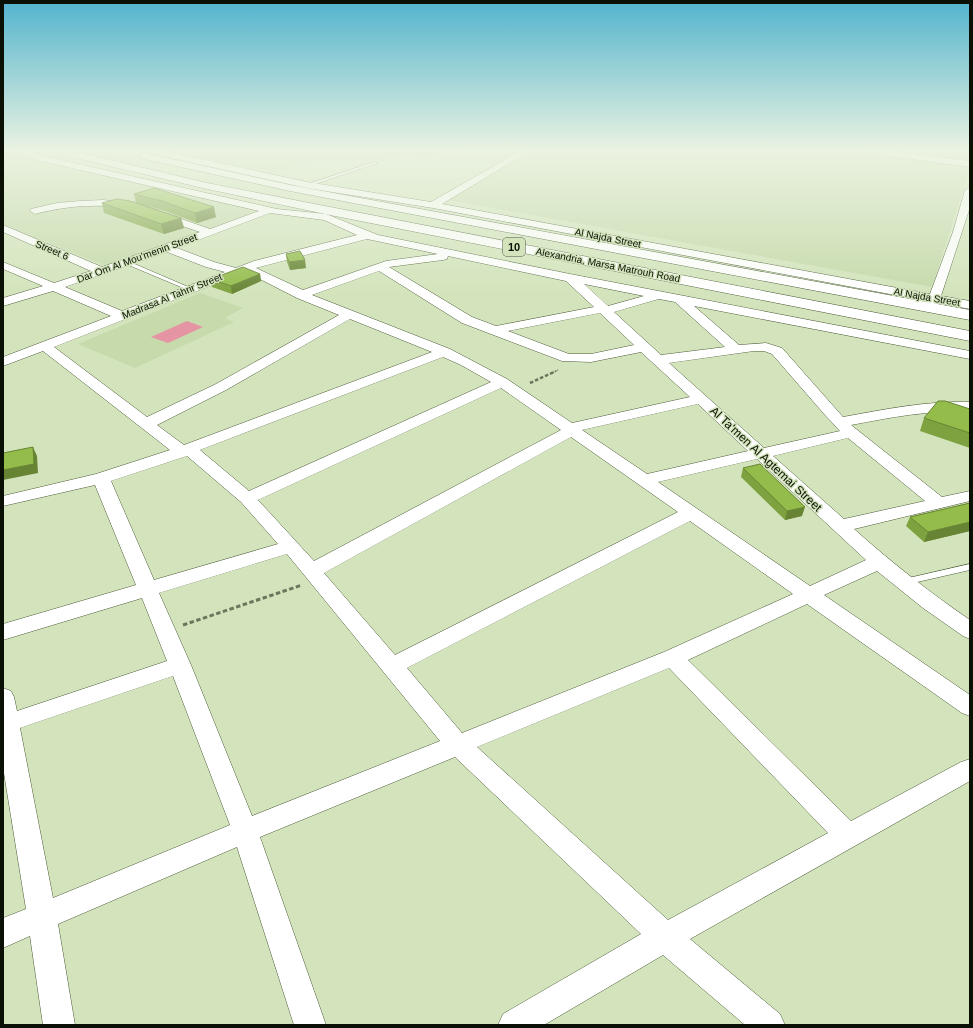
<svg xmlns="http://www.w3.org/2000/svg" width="973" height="1028" viewBox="0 0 973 1028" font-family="Arial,sans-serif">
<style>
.built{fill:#c6daab}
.green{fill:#e594a4}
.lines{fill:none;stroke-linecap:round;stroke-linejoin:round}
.service-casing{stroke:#4d5b39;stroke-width:1}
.minor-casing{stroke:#4d5b39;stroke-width:1}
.primary-casing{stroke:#4d5b39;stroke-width:1}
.path-far2{stroke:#6b765d;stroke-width:1.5;stroke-dasharray:2 1;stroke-linecap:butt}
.path-far1{stroke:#6b765d;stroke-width:2.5;stroke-dasharray:3.5 2;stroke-linecap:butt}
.path{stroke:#6b765d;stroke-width:3;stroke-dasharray:4.5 2.5;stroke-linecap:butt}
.service{fill:#fff;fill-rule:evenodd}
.minor{fill:#fff;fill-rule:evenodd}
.primary{fill:#fff;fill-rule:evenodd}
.wall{fill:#7ea240}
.shaded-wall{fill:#678434}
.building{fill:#93bc4b;stroke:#678434}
.labels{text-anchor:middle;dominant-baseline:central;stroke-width:3;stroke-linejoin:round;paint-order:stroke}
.far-street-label{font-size:10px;fill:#0a1004;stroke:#d3e4bc}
.shield{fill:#d3e4bc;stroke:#46503b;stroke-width:1}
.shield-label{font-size:11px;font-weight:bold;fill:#0a1004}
.street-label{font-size:12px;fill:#0a1004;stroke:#d3e4bc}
</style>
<rect width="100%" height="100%" fill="#d3e4bc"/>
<path class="built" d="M171 151H464L427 157 411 155 357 160 311 161 275 173Z
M533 151H862L968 165 970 166V169L932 287 449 200Z
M14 155 253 209 260 211 108 267 3 225V157Z
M200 293 243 308 225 318 234 322 135 368 78 344Z"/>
<path class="green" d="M187 321 203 327 168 343 151 337Z"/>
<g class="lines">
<defs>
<path id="service" d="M374 162 378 163 309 186 305 185Z
M126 262H130L193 289 188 290 126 264Z
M970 564V570L904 585 900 584 899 582 900 580 904 579Z"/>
<path id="minor" d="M15 151H28L43 156 277 209 326 214 378 235 570 274 970 351V359L694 306 739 345 766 343 782 348 843 417C887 409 925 401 970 402V412C928 410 893 417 851 425L942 497 970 491V501L854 529C891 562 929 592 970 620V639L963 636 923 608 877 571 824 595 970 695V716L962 713 807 604 688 660 851 821 961 762 970 759V781L690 939 780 1014 785 1025H745L663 955 544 1025H498L503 1014 641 934 455 757 260 837 326 1025H294L237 847 58 924 75 1025H43L30 936 3 948V918L26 909 3 767V688L11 691 14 697 17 711 167 661 142 598 3 640V624L136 585 95 485 3 506V496L96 474 170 450 43 351 3 366V357L111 316 53 291 3 306V298L43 286 3 269V262L54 283 91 271 3 232V225L102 267 200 232 156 217 155 215 156 213H164L210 229 259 211 41 161ZM270 213 324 220 357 235 254 261 236 268 214 262 177 248ZM367 239 438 254 386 261 303 290 256 268ZM167 252 206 267 225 272 122 311 65 287ZM448 256 566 281 594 307 496 326 472 317 389 267 443 260 447 259ZM379 271 462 323 562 361 591 362 641 352 690 397 572 423 507 379 450 349 312 295ZM246 272 297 298 339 315 216 384 147 417 54 347ZM584 284 644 296 608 306ZM659 299 675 302 725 347 661 355 614 312ZM600 313 634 345 591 354H569L508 331ZM350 319 432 352 184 445 157 425 226 390ZM754 351H764L772 354 825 415 840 431 764 448 669 363ZM443 357 461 365 491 382 249 491 200 450ZM501 388 561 430 314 561 258 500ZM698 404 748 451 647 474 582 430ZM571 437 678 512 395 655 324 573ZM848 438 925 501 844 519 773 456ZM187 456 241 502 278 544 154 580 111 481ZM757 459 866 560 810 586 658 482ZM690 521 793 594 664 652 462 733 407 668ZM287 554 440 741 252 816 191 665 159 593ZM669 668 828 833 668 920 477 747ZM173 676 230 825 53 898 20 728Z
M149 151H165L307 182 431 202 520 151H530L442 204 930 294 953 232 965 190 970 187V207L941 296 970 301V309L939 303 935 311H927L925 308 927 301 433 208 307 188 153 154Z
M870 151H894L970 161V167L874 154Z
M80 201 103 200 129 203 131 205C126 211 111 206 104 206 80 205 58 208 35 214L30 211 31 209 57 203Z"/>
<path id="primary" d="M54 151H73L207 183 330 207 970 331V341L330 215 207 189 55 153Z
M144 153 290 185 970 310V320L290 191 140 158 139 156Z"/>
</defs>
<use href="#service" class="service-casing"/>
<use href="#minor" class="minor-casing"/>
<use href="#primary" class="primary-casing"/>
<path class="path-far2" d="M552 373 558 370"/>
<path class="path-far1" d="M530 383 554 372"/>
<path class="path" d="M183 625 302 585"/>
<use href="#service" class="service"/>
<use href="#minor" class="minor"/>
<use href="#primary" class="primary"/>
</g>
<path class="wall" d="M154 188 216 217 197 223 165 211 145 205 181 218 184 228 164 234 104 213 102 203H136L134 194Z
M286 254 306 268 290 270 287 262Z
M260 274 261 281 232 294 212 287 211 279Z
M970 409V448L920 431 924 418Z
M743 468 802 516 785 520 741 477Z
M970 503V531L924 542 906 526 910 517Z"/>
<path class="shaded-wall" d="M214 207 216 217 197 223 195 213Z
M181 218 184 228 164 234 161 224Z
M305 260 306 268 290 270 289 262Z
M260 274 261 281 232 294 231 286Z
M33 447 37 456 38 473 3 480V470Z
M805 507 802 516 785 520 787 511Z
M970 522V531L924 542 928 532Z"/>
<path class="building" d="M154 188 214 207 195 213 162 201 134 194Z
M117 199 130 201 181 218 161 224 102 203Z
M300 251 305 260 289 262 286 254Z
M243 267 260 274 231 286 211 279Z
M938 401H945L970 409V433L924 418Z
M33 447 34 464 3 470V453Z
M760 464 805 507 787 511 743 468Z
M970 503V522L928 532 910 517Z"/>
<linearGradient id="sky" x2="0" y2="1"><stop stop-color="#52b4ce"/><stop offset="0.51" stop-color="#ebf3e1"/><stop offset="1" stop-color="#ebf3e1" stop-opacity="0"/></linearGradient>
<rect width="973" height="295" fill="url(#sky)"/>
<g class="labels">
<g class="far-street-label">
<text transform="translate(608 238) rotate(11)">Al Najda Street</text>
<text transform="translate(52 250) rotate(23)">Street 6</text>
<text transform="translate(137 258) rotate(-20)">Dar Om Al Mou'menin Street</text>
<text transform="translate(608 265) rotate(11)">Alexandria, Marsa Matrouh Road</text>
<text transform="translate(172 296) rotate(-22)">Madrasa Al Tahrir Street</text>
<text transform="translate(927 297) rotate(10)">Al Najda Street</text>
</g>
<rect class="shield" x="503" y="238" width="22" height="18" rx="3"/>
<g class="shield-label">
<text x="514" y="247">10</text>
</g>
<g class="street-label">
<text transform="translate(766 459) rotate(43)">Al Ta'men Al Agtemai Street</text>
</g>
</g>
<rect width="973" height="1028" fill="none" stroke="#0a1004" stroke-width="8"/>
</svg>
